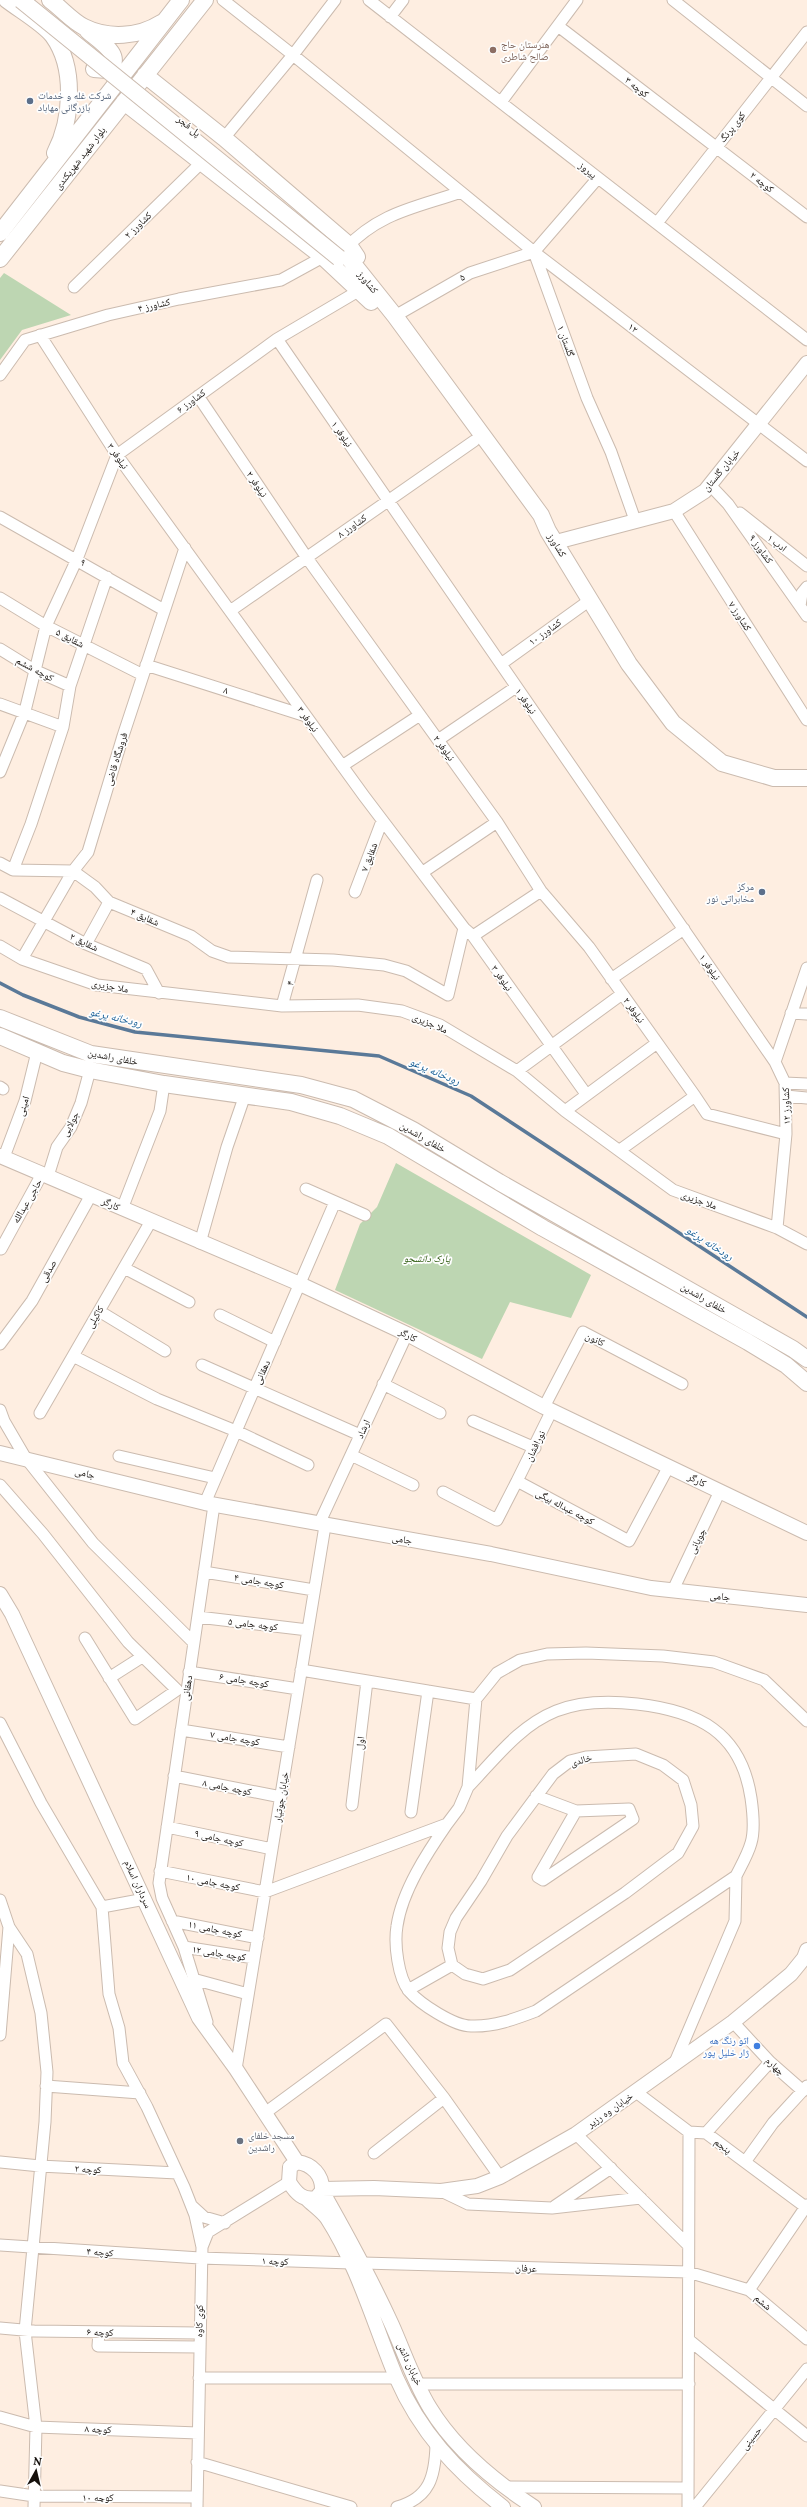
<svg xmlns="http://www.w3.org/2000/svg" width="807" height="2507" viewBox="0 0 807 2507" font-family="Lora,'Noto Naskh Arabic',serif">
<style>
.green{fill:#bdd6b2}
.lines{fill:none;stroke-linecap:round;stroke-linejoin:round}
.stream{stroke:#5a7998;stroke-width:3.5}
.minor-casing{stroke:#cbbbaf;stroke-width:13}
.tertiary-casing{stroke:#cbbbaf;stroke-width:16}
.secondary-casing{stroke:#cbbbaf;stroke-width:18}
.minor{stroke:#fff;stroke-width:11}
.tertiary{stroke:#fff;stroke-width:14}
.secondary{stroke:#fff;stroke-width:16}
.secondary-bridge-casing{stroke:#cbbbaf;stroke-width:18;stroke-linecap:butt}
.secondary-bridge{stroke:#fff;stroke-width:16}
.education-dot{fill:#8d6e63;stroke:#fefefe;stroke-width:1.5}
.service-dot{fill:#5c6f8a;stroke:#fefefe;stroke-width:1.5}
.shop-dot{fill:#3f7fe0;stroke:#fefefe;stroke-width:1.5}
.worship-dot{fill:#6b7280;stroke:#fefefe;stroke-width:1.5}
.labels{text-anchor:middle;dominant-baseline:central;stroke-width:3.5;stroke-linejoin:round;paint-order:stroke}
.education-label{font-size:10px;fill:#785e54;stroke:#fefefe;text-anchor:start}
.street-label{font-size:10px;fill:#16110d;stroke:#fefefe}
.service-label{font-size:10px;fill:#4e5e75;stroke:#fefefe;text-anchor:start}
.park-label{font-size:10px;font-style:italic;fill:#245304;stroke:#fefefe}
.shop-label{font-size:10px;fill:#366cbe;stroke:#fefefe;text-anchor:end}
.worship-label{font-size:10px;fill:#5b616d;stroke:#fefefe;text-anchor:start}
.water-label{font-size:11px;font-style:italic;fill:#115a93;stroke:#fefefe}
</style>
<rect width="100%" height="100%" fill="#feeee1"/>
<path class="green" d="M4 273 71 315 22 330 0 360V278Z
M396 1163 591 1275 571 1318 510 1302 482 1359 335 1290 360 1224 377 1207Z"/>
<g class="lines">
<path class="stream" d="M0 983 23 995 79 1017 135 1032 379 1056 471 1096 807 1317"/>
<defs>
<path id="minor" d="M223 0 293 55 335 0
M369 0 807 340
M673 0 807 106
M390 17 403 0
M558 26 807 217
M501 102 577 0
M224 138 293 55 461 192C415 208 380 212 345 249
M598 178 534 252 587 398 611 452 635 520
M461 192 534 252 807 461
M657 223 807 32
M74 287 202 162
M395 316 470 273 534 252
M40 335 117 455 364 796 464 928 473 936 586 1094
M277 339 775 1062
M0 375 25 340 108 315 179 299 281 280 323 257
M198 396 307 558 497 822 541 891 589 947 695 1096
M710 485 728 504 807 616
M674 511 807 720
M740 513 807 566
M0 517 164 610
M0 598 46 626 143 675
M800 606 802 593 807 587
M230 611 474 441
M0 649 34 670 70 686
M501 664 590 600
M146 665 306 716
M0 704 63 727
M438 740 516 687
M342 766 420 715
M0 772 25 711 46 626 77 559 117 455 277 339 360 290
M0 863 13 870 73 871 95 887 109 902 191 936 212 951 229 957 333 960 384 965 406 971 448 995 464 928
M13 870 31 824 63 727 70 686 107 577
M423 872 497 822
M355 892 382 821
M0 898 86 944 146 969 159 993
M473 936 541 891
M86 944 109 902
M0 946 22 959 97 985 282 1006 358 1005 402 1011 440 1025 517 1071 565 1111 673 1190 777 1228 807 1244
M22 959 73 871 88 852 123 736 185 548
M611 979 684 929
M282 1006 317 880
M791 1013 807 1014
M517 1071 622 994
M785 1083 807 1084
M0 1087 3 1089
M786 1096 807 1098
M565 1111 657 1043
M620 1150 695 1096 707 1114 786 1134
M4 1157 25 1101 37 1052
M48 1176 57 1147 71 1127 81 1103 90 1070
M306 1189 365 1215
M122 1209 160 1111 164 1084
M777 1228 786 1134 785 1083 775 1062 807 968
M200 1243 227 1147 245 1095
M1 1249 42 1174
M124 1268 189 1302
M99 1311 165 1351
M220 1315 275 1342
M0 1344 32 1301 91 1195
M73 1356 157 1399 236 1431 308 1465
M202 1365 360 1435
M383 1384 440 1413
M544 1407 583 1332 682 1384
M0 1410 4 1421 25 1457 93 1543 194 1643
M40 1413 151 1221
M473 1421 535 1448
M351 1455 413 1485
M119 1456 215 1478
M517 1481 552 1410
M0 1485 43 1534 128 1642 177 1690 135 1719 85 1638
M443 1492 497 1520 517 1481 629 1541 669 1466
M205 1503 335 1202
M319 1524 407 1334
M204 1572 314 1590
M673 1590 720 1491
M198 1617 308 1630
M301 1670 476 1699
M189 1672 298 1689
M109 1678 142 1657
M0 1723 41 1803 102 1907
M181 1730 289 1747
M174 1776 281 1797
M536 1796 576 1811
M352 1805 367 1681
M629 1809 633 1819 543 1880 538 1877 576 1811Z
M411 1812 428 1691
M447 1824C427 1853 402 1891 397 1926 394 1944 398 1977 409 1991 420 2004 454 2026 471 2026 494 2027 515 2019 536 2011L736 1876C741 1866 748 1854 751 1843 755 1830 753 1812 751 1798 741 1732 698 1711 637 1704 611 1701 581 1701 556 1711 519 1726 495 1759 468 1787
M167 1827 272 1849
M160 1871 265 1892 447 1824 459 1808 468 1787 476 1699 497 1673 520 1660 547 1654 586 1653 663 1656 714 1662 764 1680 807 1721
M145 1899 102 1907 109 1994 119 2028 123 2063 147 2107 184 2187 195 2215 202 2247
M0 1900 9 1927 0 2035
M172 1921 258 1938
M9 1927 27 1954 41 2013 47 2072 45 2122 25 2331 36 2427 34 2507
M184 1947 254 1958
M193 1979 248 1994
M408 1990 452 1965 465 1974 483 1979 510 1970 625 1893 678 1853 693 1826 691 1805 683 1780 663 1765 636 1754 586 1757 570 1761 553 1774 507 1836 481 1881 456 1918 450 1932 448 1948 452 1965
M207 2022 184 1947 162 1898 159 1883 214 1505
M733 2022 770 2062 803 2091
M676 2060 735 1921 736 1876
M236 2069 325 1526
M46 2086 140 2093
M636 2092 689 2132 706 2133 807 2208
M265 2113 386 2024 444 2098 500 2177
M706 2133 770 2062
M576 2134 688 2245
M374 2153 444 2098
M0 2162 40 2166 177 2173
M745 2162 773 2123 807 2086
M441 2191 468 2204 552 2208 641 2198
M192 2206 204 2217 225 2223
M555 2206 611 2168
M0 2245 200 2258 351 2263
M363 2263 688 2272 749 2290 807 2339
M749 2290 807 2205
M0 2328 34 2331 199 2333
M99 2332 98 2346 199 2347
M689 2340 807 2436
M199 2378H397
M419 2384H689
M0 2417 36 2427 198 2433
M197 2462 351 2507
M504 2487 688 2488
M0 2491 34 2496 197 2497
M197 2507 202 2247 208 2232 289 2182
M397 2507C430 2498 435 2476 436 2445
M688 2507 689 2132
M695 2507 807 2369"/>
<path id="tertiary" d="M556 542 674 511 705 491 807 363
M0 1156 300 1284 407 1334 544 1407 807 1533
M0 1453 205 1503 491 1554 651 1588 807 1605
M0 1594 12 1614 199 2018 236 2069 297 2162
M297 2162C312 2164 323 2175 322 2191L316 2198C303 2201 296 2193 289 2182L290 2167Z
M322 2189 374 2188 441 2191 477 2186 500 2177 576 2134 733 2022 791 1974 804 1958 807 1950
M322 2191C347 2235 371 2279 392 2325 404 2352 414 2382 430 2408 455 2449 494 2481 534 2507
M307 2199C313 2205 322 2211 327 2218 358 2266 374 2324 396 2377 420 2432 456 2471 503 2507"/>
<path id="secondary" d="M7 0C20 10 44 24 53 36 76 68 72 120 55 153
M50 0C61 8 72 21 84 27 108 39 139 37 161 23
M88 31C98 40 127 57 107 70L94 69
M145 75 224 138 349 245 357 257
M124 102 323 257 371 302
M0 233 181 0
M343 251 395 316 541 515 548 531 629 664 673 723 722 763 774 778H807
M0 259 205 0
M0 1018 91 1054 301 1085 353 1099 413 1130 499 1182 793 1349 807 1359
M0 1036 63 1063 90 1070 164 1084 291 1102 340 1116 388 1136 543 1228 748 1342 786 1365 807 1383"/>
</defs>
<use href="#minor" class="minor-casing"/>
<use href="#tertiary" class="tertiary-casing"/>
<use href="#secondary" class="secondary-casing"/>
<use href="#minor" class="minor"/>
<use href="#tertiary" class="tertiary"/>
<use href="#secondary" class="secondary"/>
<defs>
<path id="secondary-bridge" d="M21 0 339 258"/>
</defs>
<use href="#secondary-bridge" class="secondary-bridge-casing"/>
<use href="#secondary-bridge" class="secondary-bridge"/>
</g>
<circle class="education-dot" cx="493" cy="50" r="4"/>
<g class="service-dot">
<circle cx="30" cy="101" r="4"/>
<circle cx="762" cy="892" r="4"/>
</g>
<circle class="shop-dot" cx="757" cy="2046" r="4"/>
<circle class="worship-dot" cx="240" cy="2141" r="4"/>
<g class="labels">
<g class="education-label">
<text x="501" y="44">هنرستان حاج<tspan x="501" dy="12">صالح شاطری</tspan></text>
</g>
<g class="street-label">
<text transform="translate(637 87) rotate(38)">کوچه ۳</text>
<text transform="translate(189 126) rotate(39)">پل فجر</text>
<text transform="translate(732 127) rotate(-52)">کوی پرنگ</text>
<text transform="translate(80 158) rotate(-52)">بلوار شهید شهریکندی</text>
<text transform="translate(588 170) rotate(38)">پیروز</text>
<text transform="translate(762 182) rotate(38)">کوچه ۲</text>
<text transform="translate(138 225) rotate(-44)">کشاورز ۲</text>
<text transform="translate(462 277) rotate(-30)">۵</text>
<text transform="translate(368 282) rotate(51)">کشاورز</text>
<text transform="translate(154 305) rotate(-13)">کشاورز ۴</text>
<text transform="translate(633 328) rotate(37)">۱۲</text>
<text transform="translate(566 341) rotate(70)">گلستان ۱</text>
<text transform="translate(191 401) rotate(-36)">کشاورز ۶</text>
<text transform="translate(342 434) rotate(55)">نیلوفر ۱</text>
<text transform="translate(118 456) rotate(55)">نیلوفر ۳</text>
<text transform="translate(721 470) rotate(-50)">خیابان گلستان</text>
<text transform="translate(257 484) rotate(56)">نیلوفر ۲</text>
<text transform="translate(352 526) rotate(-35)">کشاورز ۸</text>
<text transform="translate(777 543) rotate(38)">ادب ۱</text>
<text transform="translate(557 545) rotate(58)">کشاورز</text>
<text transform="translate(761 549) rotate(54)">کشاورز ۹</text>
<text transform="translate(83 562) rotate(30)">۹</text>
<text transform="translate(740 616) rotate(57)">کشاورز ۷</text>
<text transform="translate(545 632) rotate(-36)">کشاورز ۱۰</text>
<text transform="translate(70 638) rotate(27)">شقایق ۵</text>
<text transform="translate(35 669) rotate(28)">کوچه ششم</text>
<text transform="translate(226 690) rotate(18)">۸</text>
<text transform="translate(526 701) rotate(55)">نیلوفر ۱</text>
<text transform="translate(308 719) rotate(54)">نیلوفر ۳</text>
<text transform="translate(444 748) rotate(54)">نیلوفر ۲</text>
<text transform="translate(116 759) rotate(-73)">فروشگاه قاضی</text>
<text transform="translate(369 857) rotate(-69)">شقایق ۷</text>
<text transform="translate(145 917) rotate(23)">شقایق ۴</text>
<text transform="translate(84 942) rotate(25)">شقایق ۲</text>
<text transform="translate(710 967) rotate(55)">نیلوفر ۱</text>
<text transform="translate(502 978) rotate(55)">نیلوفر ۳</text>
<text transform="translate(290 983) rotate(-73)">۴</text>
<text transform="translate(110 986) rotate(10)">ملا جزیری</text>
<text transform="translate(634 1010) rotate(54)">نیلوفر ۲</text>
<text transform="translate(430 1023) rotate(23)">ملا جزیری</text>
<text transform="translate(113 1057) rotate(11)">خلفای راشدین</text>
<text transform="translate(23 1106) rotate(-72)">امینی</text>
<text transform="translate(786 1106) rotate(-92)">کشاورز ۱۲</text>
<text transform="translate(70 1124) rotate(-62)">جولایی</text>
<text transform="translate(423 1137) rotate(30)">خلفای راشدین</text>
<text transform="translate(699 1200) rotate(20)">ملا جزیری</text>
<text transform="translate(27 1201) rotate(-60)">حاجی عبدالله</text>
<text transform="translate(111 1204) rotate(24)">کارگر</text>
<text transform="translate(48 1271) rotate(-61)">صدقی</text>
<text transform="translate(704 1298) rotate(30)">خلفای راشدین</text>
<text transform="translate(95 1317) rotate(-60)">کاکیلی</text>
<text transform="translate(408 1335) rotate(27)">کارگر</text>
<text transform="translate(595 1339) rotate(25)">کانون</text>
<text transform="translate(262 1372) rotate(-66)">دهقانی</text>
<text transform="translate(363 1429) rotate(-66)">ارشاد</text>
<text transform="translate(535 1446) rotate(-64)">نورافشان</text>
<text transform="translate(85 1473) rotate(14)">جامی</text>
<text transform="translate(697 1480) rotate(26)">کارگر</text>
<text transform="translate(565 1507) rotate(28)">کوچه عبداله بیگی</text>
<text transform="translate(402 1539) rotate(9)">جامی</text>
<text transform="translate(697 1541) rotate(-64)">چوپانی</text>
<text transform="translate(259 1581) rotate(9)">کوچه جامی ۴</text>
<text transform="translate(720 1596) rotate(6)">جامی</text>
<text transform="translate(253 1624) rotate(7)">کوچه جامی ۵</text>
<text transform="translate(244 1680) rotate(9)">کوچه جامی ۶</text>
<text transform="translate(187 1688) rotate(-82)">دهقانی</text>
<text transform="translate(235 1738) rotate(9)">کوچه جامی ۷</text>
<text transform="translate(360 1743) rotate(-83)">اول</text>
<text transform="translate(581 1760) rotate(-16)">خالدی</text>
<text transform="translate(227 1787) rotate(11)">کوچه جامی ۸</text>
<text transform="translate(281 1797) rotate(-81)">خیابان جوتیار</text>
<text transform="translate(219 1838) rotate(12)">کوچه جامی ۹</text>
<text transform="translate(213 1882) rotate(11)">کوچه جامی ۱۰</text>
<text transform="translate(138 1884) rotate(65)">سرداران اسلام</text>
<text transform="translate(215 1929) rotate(11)">کوچه جامی ۱۱</text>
<text transform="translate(219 1953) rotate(9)">کوچه جامی ۱۲</text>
<text transform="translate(775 2066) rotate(43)">چهارم</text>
<text transform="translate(610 2110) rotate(-35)">خیابان وه رزیر</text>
<text transform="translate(723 2146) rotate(37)">پنجم</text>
<text transform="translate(88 2169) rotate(3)">کوچه ۲</text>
<text transform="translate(100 2252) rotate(4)">کوچه ۴</text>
<text transform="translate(275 2261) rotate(2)">کوچه ۱</text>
<text transform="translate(526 2268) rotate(2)">عرفان</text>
<text transform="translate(763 2302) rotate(40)">ششم</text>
<text transform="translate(199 2321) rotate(-89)">کوی کاوه</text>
<text transform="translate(100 2332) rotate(1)">کوچه ۶</text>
<text transform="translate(410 2364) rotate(65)">خیابان دانش</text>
<text transform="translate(98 2429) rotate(2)">کوچه ۸</text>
<text transform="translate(751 2438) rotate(-51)">حسینی</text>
<text x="98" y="2497">کوچه ۱۰</text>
</g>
<g class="service-label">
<text x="38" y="95">شرکت غله و خدمات<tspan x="38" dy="12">بازرگانی مهاباد</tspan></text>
<text x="754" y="886" text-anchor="end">مرکز<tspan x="754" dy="12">مخابراتی نور</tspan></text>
</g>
<g class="park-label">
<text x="427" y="1258">پارک دانشجو</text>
</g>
<g class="shop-label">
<text x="749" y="2040">اتو رنگ هه<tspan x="749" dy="12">ژار خلیل پور</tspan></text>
</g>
<g class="worship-label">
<text x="248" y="2135">مسجد خلفای<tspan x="248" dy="12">راشدین</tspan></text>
</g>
<g class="water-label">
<text transform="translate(116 1017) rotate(13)">رودخانه یرغو</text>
<text transform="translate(435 1071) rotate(23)">رودخانه یرغو</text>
<text transform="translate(710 1243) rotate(33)">رودخانه یرغو</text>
</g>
</g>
<g transform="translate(36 2471) rotate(8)" stroke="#fefefe" stroke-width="3" paint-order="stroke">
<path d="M0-3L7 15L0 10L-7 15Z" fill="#16110d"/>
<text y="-6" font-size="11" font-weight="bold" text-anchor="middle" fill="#16110d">N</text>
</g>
</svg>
